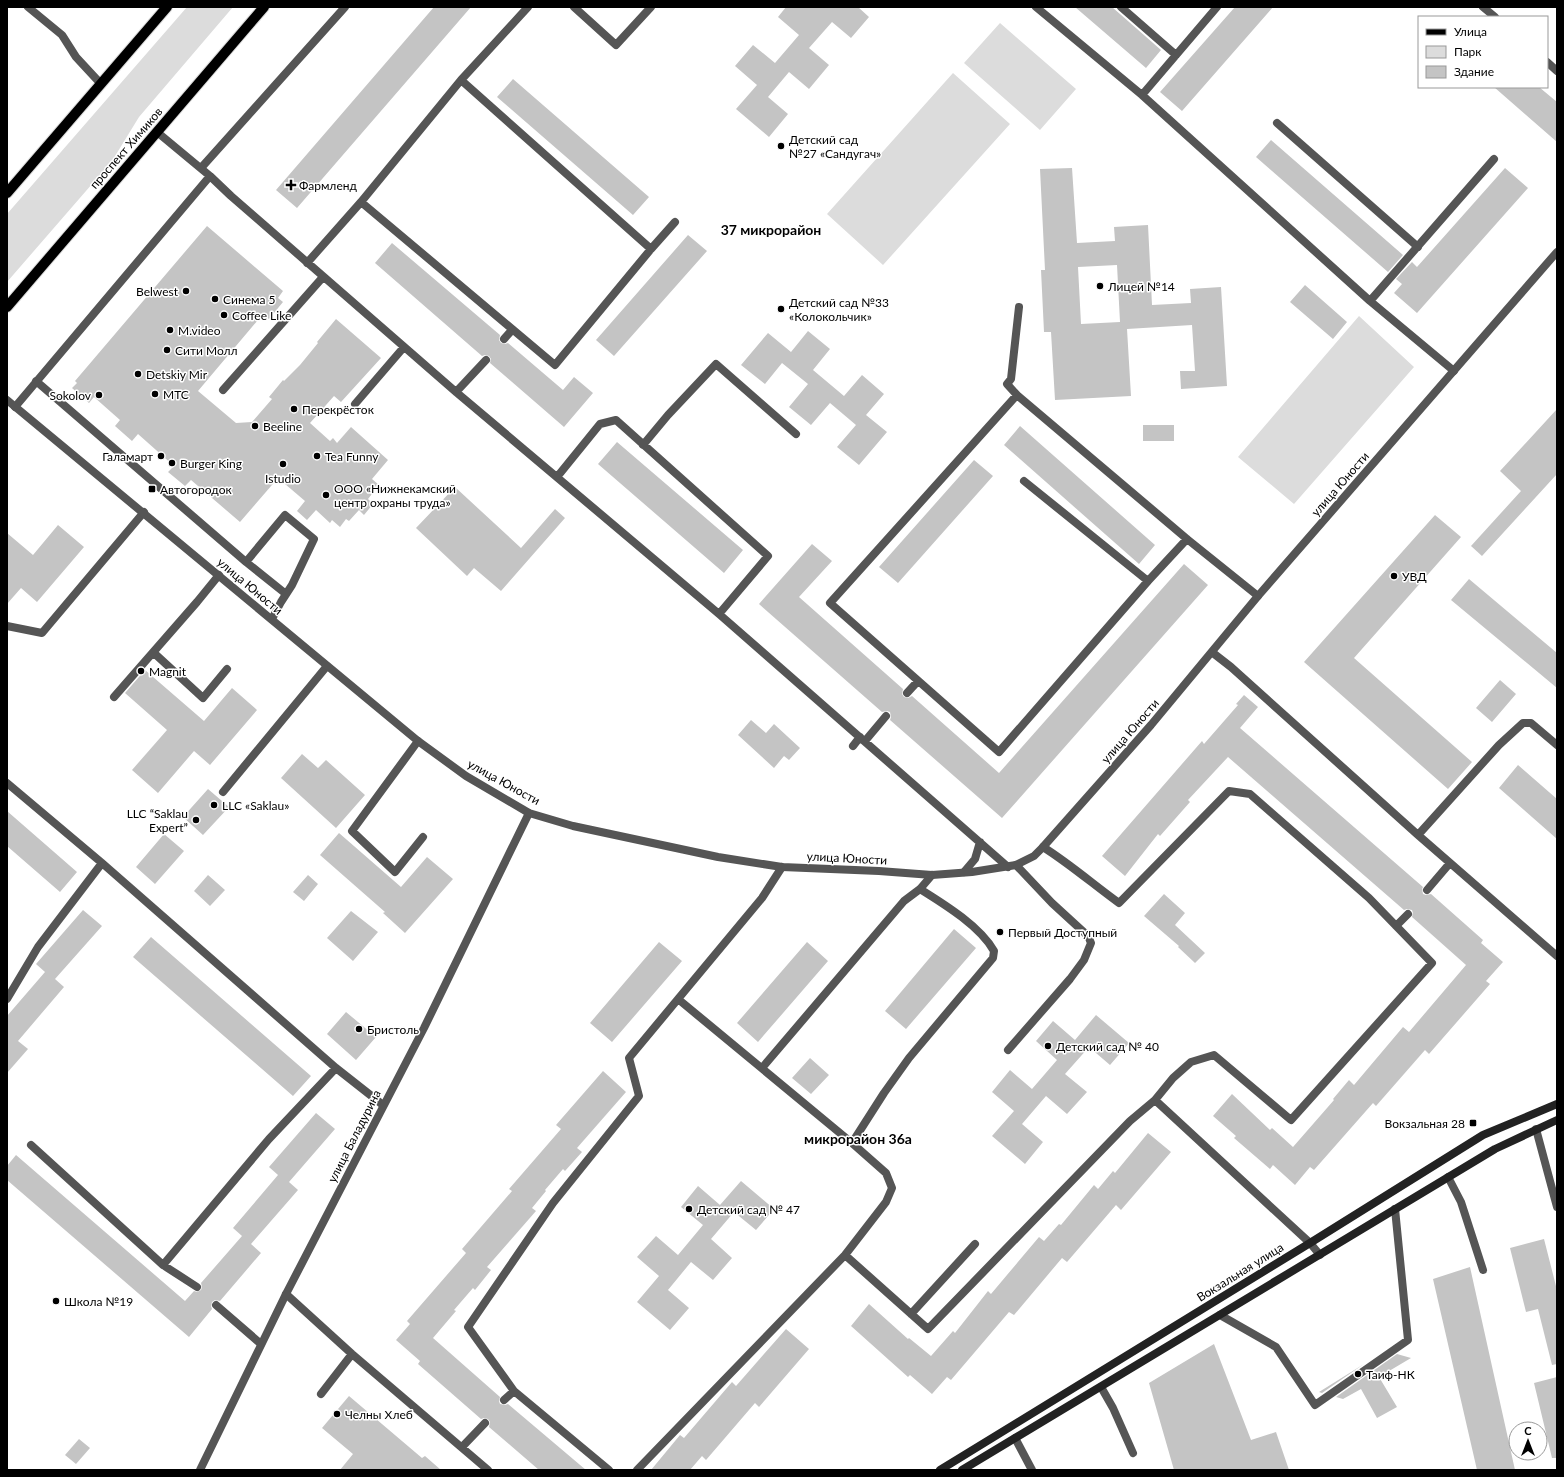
<svg xmlns="http://www.w3.org/2000/svg" width="1564" height="1477" viewBox="0 0 1564 1477" font-family="Lato,sans-serif">
<style>
.green{fill:#dcdcdc}
.building{fill:#c4c4c4;fill-rule:evenodd}
.lines{fill:none;stroke-linecap:round;stroke-linejoin:round}
.primary-casing{stroke:#dbdbdb;stroke-width:12}
.service{stroke:#555;stroke-width:8}
.minor{stroke:#555;stroke-width:8}
.tertiary{stroke:#555;stroke-width:8}
.secondary{stroke:#222;stroke-width:8}
.primary{stroke:#000;stroke-width:10}
.poi-dot{fill:#000;stroke:#fff;stroke-width:1.5}
.labels{text-anchor:middle;dominant-baseline:central;stroke-width:3;stroke-linejoin:round;paint-order:stroke}
.poi-label{font-size:12px;fill:#000;stroke:#fff;text-anchor:start}
.street-label{font-size:12px;fill:#000;stroke:#fff}
.quarter-label{font-size:14px;font-weight:bold;fill:#000;stroke:#fff}
</style>
<rect width="100%" height="100%" fill="#fff"/>
<path class="green" d="M187 7H233L139 117 112 161 7 282V214Z
M1000 23 1076 89 1040 130 964 63Z
M953 73 1010 124 883 265 827 214Z
M1359 316 1414 367 1294 504 1238 457Z"/>
<path class="building" d="M434 7H471L297 208 276 190Z
M786 7H858L869 17 851 38 832 22 809 48 829 65 809 89 789 72 768 97 788 114 769 137 736 109 757 85 735 66 753 45 775 63 799 35 778 17Z
M1075 7H1112L1161 50 1146 68Z
M1235 7H1273L1182 111 1160 92Z
M513 79 649 197 633 215 497 97Z
M1494 87H1539L1557 102V142Z
M1271 140 1403 255 1388 272 1256 157Z
M1072 168 1077 243 1115 241 1114 227 1148 225 1152 305 1191 303 1190 289 1221 287 1227 386 1181 389 1180 371H1195L1192 325 1127 329 1131 396 1055 400 1051 332H1044L1041 270H1045L1040 169ZM1117 265 1120 322 1081 324 1078 267Z
M1505 168 1528 188 1417 313 1394 293 1402 284 1396 279 1412 262 1417 267Z
M207 226 283 291 278 298 283 302 269 319 263 314 198 391 236 423 252 422 272 399 269 397 283 380 284 381 300 365 318 343 317 342 336 319 381 358 341 402 334 396 310 423 330 441 333 438 337 443 351 427 388 460 372 479 379 485 368 499 373 504 364 515 359 510 349 521 346 519 340 527 332 520 330 523 316 510 307 520 297 511 305 501 278 478 240 522 191 480 185 486 168 472 174 466 138 434 132 441 115 426 120 420 94 397 89 403 72 388 77 383 75 381Z
M688 235 707 251 614 356 596 340Z
M392 243 500 335 499 340 501 343 505 344 508 343 563 390 574 377 593 393 564 427 490 363 491 359 489 356 485 355 482 356 375 263Z
M1305 285 1347 322 1333 339 1290 302Z
M808 331 830 349 813 370 844 396 862 375 884 394 866 415 887 432 859 465 837 447 856 425 830 403 811 425 789 407 808 384 782 363 765 384 741 365 768 333 791 352Z
M1557 409V474L1482 556 1471 546 1521 491 1500 471Z
M1143 425H1174V441H1143Z
M1020 426 1155 545 1139 564 1004 445Z
M617 442 743 550 724 573 598 464Z
M974 460 993 476 898 583 879 567Z
M455 487 521 548 555 509 565 518 501 591 474 568 467 576 416 528Z
M1435 515 1461 537 1354 658 1472 762 1448 789 1304 662Z
M58 525 84 547 37 602 21 588 7 604V533L33 555Z
M812 544 832 561 799 597 903 689 902 694 904 697 908 698 912 696 999 773 1184 564 1208 585 1002 818 890 720 891 717 890 712 887 711 882 712 759 604Z
M1469 579 1557 653V688L1451 600Z
M145 670 204 721 232 688 257 710 210 765 194 751 158 793 132 770 167 730 125 693Z
M1500 680 1516 694 1492 722 1476 708Z
M1244 695 1258 707 1240 728 1423 887 1422 889 1423 894 1426 895 1431 894 1483 940 1481 943 1503 962 1486 981 1490 984 1429 1054 1425 1050 1376 1106 1373 1103 1314 1170 1310 1167 1295 1185 1273 1165 1270 1169 1234 1138 1236 1136 1213 1116 1232 1094 1270 1130 1272 1128 1293 1147 1334 1100 1333 1099 1349 1080 1354 1085 1403 1027 1409 1032 1466 965 1412 917 1413 913 1412 910 1407 909 1404 910 1228 757 1188 800 1190 802 1160 836 1158 834 1125 876 1102 856 1202 741 1204 744 1238 705 1236 704Z
M751 720 766 733 774 724 800 748 789 760 784 756 774 768 738 735Z
M302 754 318 768 326 760 365 795 336 828 281 778Z
M1518 765 1557 799V839L1499 788Z
M208 789 229 807 203 835 183 817Z
M7 811 77 872 60 892 7 846Z
M339 833 401 887 427 857 453 879 405 933 383 913 385 912 320 855Z
M164 834 184 851 155 884 136 867Z
M208 875 225 890 210 906 194 891Z
M308 875 318 884 304 901 293 892Z
M1164 894 1185 913 1175 925 1205 953 1195 963 1178 947 1179 946 1144 916Z
M83 910 102 926 55 979 64 987 18 1041 28 1049 7 1073V1016L45 972 36 964Z
M351 911 378 932 353 961 327 938Z
M954 929 976 948 906 1029 885 1011Z
M151 937 311 1076 293 1096 133 957Z
M659 942 682 961 612 1042 590 1023Z
M807 942 828 961 758 1042 737 1023Z
M346 1012 376 1037 356 1060 327 1034Z
M1096 1015 1129 1043 1110 1065 1089 1047 1065 1074 1087 1092 1067 1114 1046 1096 1022 1124 1043 1142 1025 1164 992 1136 1014 1111 992 1092 1010 1070 1032 1089 1057 1060 1036 1041 1053 1021 1075 1040Z
M810 1058 829 1075 811 1094 792 1078Z
M603 1071 626 1092 577 1148 582 1152 565 1171 563 1169 545 1190 546 1191 532 1208 536 1211 487 1267 491 1270 475 1290 473 1288 454 1310 456 1311 433 1338 500 1397 499 1401 500 1404 505 1405 508 1404 586 1470H539L489 1427 490 1422 488 1419 484 1418 481 1419 418 1364 420 1361 396 1340 410 1324 407 1321 466 1253 462 1249 512 1191 509 1189 561 1129 556 1125Z
M316 1113 335 1129 289 1182 298 1190 251 1244 261 1253 220 1301 215 1300 212 1302 211 1306 212 1309 189 1337 7 1180V1166L16 1155 185 1301 194 1291 197 1292 201 1290 202 1287 201 1283 242 1236 233 1228 278 1175 269 1167Z
M1148 1133 1171 1152 1121 1210 1116 1205 1067 1262 1062 1258 1014 1315 1009 1312 951 1380 947 1377 932 1394 910 1375 908 1377 851 1326 869 1304 908 1339 909 1338 931 1356 953 1331 955 1333 988 1291 991 1294 1039 1237 1044 1241 1059 1224 1061 1225 1094 1185 1098 1189 1113 1171 1115 1173Z
M741 1181 774 1209 756 1230 734 1212 711 1239 732 1258 713 1280 691 1262 668 1290 689 1308 670 1330 637 1302 659 1276 637 1257 656 1236 678 1255 703 1225 681 1207 698 1186 720 1205Z
M1544 1239 1557 1290V1364L1552 1365 1538 1309 1526 1312 1510 1248Z
M1470 1267 1515 1470H1477L1433 1279Z
M786 1329 809 1349 759 1407 755 1403 706 1460 702 1456 690 1470H651L680 1435 684 1438 732 1382 736 1386Z
M1214 1344 1251 1440 1276 1432 1289 1470H1174L1149 1383Z
M1397 1354 1411 1358 1379 1377 1397 1407 1377 1418 1361 1389 1343 1399 1336 1397Z
M1364 1364 1322 1393 1319 1392Z
M1557 1377V1458H1552L1534 1383Z
M349 1396 422 1458 425 1456 441 1470H340L353 1454 322 1428Z
M79 1439 90 1448 76 1464 65 1455Z"/>
<g class="lines">
<defs>
<path id="primary" d="M7 193 167 7
M7 307 264 7"/>
</defs>
<use href="#primary" class="primary-casing"/>
<path class="service" d="M28 7 62 35 76 57 101 84
M574 7 616 45 651 7
M1036 7 1142 95 1370 301 1454 371
M1121 7 1176 55
M1483 7 1495 17
M1547 62 1557 71
M1142 95 1217 7
M1277 123 1418 247
M157 132 210 176 231 196 456 392 719 614 1008 867
M201 168 345 7
M361 202 555 365 651 249 461 80
M651 249 675 222
M307 263 361 202 461 80 528 7
M1370 301 1494 159
M504 339 512 330
M36 381 246 562
M223 390 323 277
M456 392 486 360
M1017 395 1007 384 1011 379 1019 307
M355 404 404 347
M15 407 210 176
M643 445 668 415 716 364 796 434
M557 477 600 424 616 420 768 556 719 614
M1024 481 1148 581
M1187 539 1148 581 999 752 830 603 1017 395 1187 539 1258 596
M272 619 281 602 292 585 314 539 285 515 246 562 286 594
M7 626 42 633 144 512
M154 653 203 698 227 669
M1213 653 1231 667 1418 835 1557 956
M907 693 918 681
M114 697 197 602 219 575
M418 741 352 831 395 872 423 837
M865 741 886 716
M853 746 860 737
M7 783 102 863 336 1068 383 1105
M223 792 327 666
M1418 835 1499 745 1523 723H1531L1557 745
M964 872 975 859 980 842
M1427 890 1450 863
M1396 926 1408 914
M7 999 38 947 102 863
M1008 1050 1070 979 1084 960 1091 943 1088 936 1052 903 1016 865
M762 1068 904 901 920 889 932 875
M1155 1100 1310 1243 1320 1255
M1536 1129 1557 1207
M852 1143 884 1093 909 1058 993 958 994 951C980 926 944 904 920 889
M31 1145 163 1265 269 1139 336 1068
M1448 1177 1461 1202 1483 1270
M845 1255 928 1329 1130 1121 1155 1100 1173 1078 1191 1062 1214 1055 1291 1120 1432 963 1369 898 1250 794 1229 791 1119 903C1094 885 1070 864 1043 847
M163 1265 197 1287
M286 1294 352 1354 488 1470
M216 1305 261 1344
M911 1314 975 1244
M1220 1315 1276 1347 1315 1405 1408 1340 1395 1209
M1101 1387 1113 1408 1133 1453
M321 1394 352 1354
M504 1400 514 1391
M1015 1438 1032 1470
M462 1447 485 1423
M609 1470 514 1391 468 1327 553 1203 639 1096 629 1058 678 999
M637 1470 845 1255 886 1202 892 1188 886 1173 852 1143 678 999 762 898 782 867"/>
<path class="minor" d="M200 1470 286 1294 424 1028 529 813"/>
<path class="tertiary" d="M7 400 418 741 466 776 529 813 573 826 718 857 782 867 879 871 932 875 972 872 1016 865 1034 856 1043 847 1151 725 1258 596 1557 252"/>
<path class="secondary" d="M940 1470 1310 1243 1483 1135 1557 1104
M962 1470 1495 1149 1557 1120"/>
<use href="#primary" class="primary"/>
</g>
<g class="poi-dot">
<circle cx="781" cy="146" r="4"/>
<path d="M289 179h4v4h4v4h-4v4h-4v-4h-4v-4h4z"/>
<circle cx="1100" cy="286" r="4"/>
<circle cx="186" cy="291" r="4"/>
<circle cx="215" cy="299" r="4"/>
<circle cx="781" cy="309" r="4"/>
<circle cx="224" cy="315" r="4"/>
<circle cx="170" cy="330" r="4"/>
<circle cx="167" cy="350" r="4"/>
<circle cx="138" cy="374" r="4"/>
<circle cx="155" cy="394" r="4"/>
<circle cx="99" cy="395" r="4"/>
<circle cx="294" cy="409" r="4"/>
<circle cx="255" cy="426" r="4"/>
<circle cx="161" cy="456" r="4"/>
<circle cx="317" cy="456" r="4"/>
<circle cx="172" cy="463" r="4"/>
<circle cx="283" cy="464" r="4"/>
<rect x="148" y="485" width="8" height="8" rx="2"/>
<circle cx="326" cy="495" r="4"/>
<circle cx="1394" cy="576" r="4"/>
<circle cx="141" cy="671" r="4"/>
<circle cx="214" cy="805" r="4"/>
<circle cx="196" cy="820" r="4"/>
<circle cx="1000" cy="932" r="4"/>
<circle cx="359" cy="1029" r="4"/>
<circle cx="1048" cy="1046" r="4"/>
<rect x="1469" y="1119" width="8" height="8" rx="2"/>
<circle cx="689" cy="1209" r="4"/>
<circle cx="56" cy="1301" r="4"/>
<circle cx="1358" cy="1374" r="4"/>
<circle cx="337" cy="1414" r="4"/>
</g>
<g class="labels">
<g class="poi-label">
<text x="789" y="139">Детский сад<tspan x="789" dy="14">№27 «Сандугач»</tspan></text>
<text x="299" y="185">Фармленд</text>
<text x="1108" y="286">Лицей №14</text>
<text x="178" y="291" text-anchor="end">Belwest</text>
<text x="223" y="299">Синема 5</text>
<text x="789" y="302">Детский сад №33<tspan x="789" dy="14">«Колокольчик»</tspan></text>
<text x="232" y="315">Coffee Like</text>
<text x="178" y="330">M.video</text>
<text x="175" y="350">Сити Молл</text>
<text x="146" y="374">Detskiy Mir</text>
<text x="163" y="394">МТС</text>
<text x="91" y="395" text-anchor="end">Sokolov</text>
<text x="302" y="409">Перекрёсток</text>
<text x="263" y="426">Beeline</text>
<text x="153" y="456" text-anchor="end">Галамарт</text>
<text x="325" y="456">Tea Funny</text>
<text x="180" y="463">Burger King</text>
<text x="283" y="478" text-anchor="middle">Istudio</text>
<text x="334" y="488">ООО «Нижнекамский<tspan x="334" dy="14">центр охраны труда»</tspan></text>
<text x="160" y="489">Автогородок</text>
<text x="1402" y="576">УВД</text>
<text x="149" y="671">Magnit</text>
<text x="222" y="805">LLC «Saklau»</text>
<text x="188" y="813" text-anchor="end">LLC “Saklau<tspan x="188" dy="14">Expert”</tspan></text>
<text x="1008" y="932">Первый Доступный</text>
<text x="367" y="1029">Бристоль</text>
<text x="1056" y="1046">Детский сад № 40</text>
<text x="1465" y="1123" text-anchor="end">Вокзальная 28</text>
<text x="697" y="1209">Детский сад № 47</text>
<text x="64" y="1301">Школа №19</text>
<text x="1366" y="1374">Таиф-НК</text>
<text x="345" y="1414">Челны Хлеб</text>
</g>
<g class="street-label">
<text transform="translate(126 148) rotate(-49)">проспект Химиков</text>
<text transform="translate(1340 484) rotate(-49)">улица Юности</text>
<text transform="translate(250 586) rotate(40)">улица Юности</text>
<text transform="translate(1130 731) rotate(-49)">улица Юности</text>
<text transform="translate(504 782) rotate(29)">улица Юности</text>
<text transform="translate(847 858) rotate(3)">улица Юности</text>
<text transform="translate(354 1136) rotate(-63)">улица Баладурина</text>
<text transform="translate(1240 1272) rotate(-32)">Вокзальная улица</text>
</g>
<g class="quarter-label">
<text x="771" y="229">37 микрорайон</text>
<text x="858" y="1138">микрорайон 36а</text>
</g>
</g>
<rect width="1564" height="1477" fill="none" stroke="#000000" stroke-width="16"/>
<rect x="1418" y="16" width="130" height="72" fill="#ffffff" stroke="#999999"/>
<rect x="1426" y="29" width="20" height="6" fill="#000000" stroke="#999999"/>
<text x="1454" y="36" font-size="12" fill="#000000">Улица</text>
<rect x="1426" y="46" width="20" height="12" fill="#dcdcdc" stroke="#999999"/>
<text x="1454" y="56" font-size="12" fill="#000000">Парк</text>
<rect x="1426" y="66" width="20" height="12" fill="#c4c4c4" stroke="#999999"/>
<text x="1454" y="76" font-size="12" fill="#000000">Здание</text>
<g transform="translate(1528 1441)"><circle r="19" fill="#ffffff" stroke="#999999"/>
<path d="M0-3L7 15L0 10L-7 15Z" fill="#000000"/>
<text y="-6" font-size="11" font-weight="bold" text-anchor="middle" fill="#000000">С</text>
</g>
</svg>
